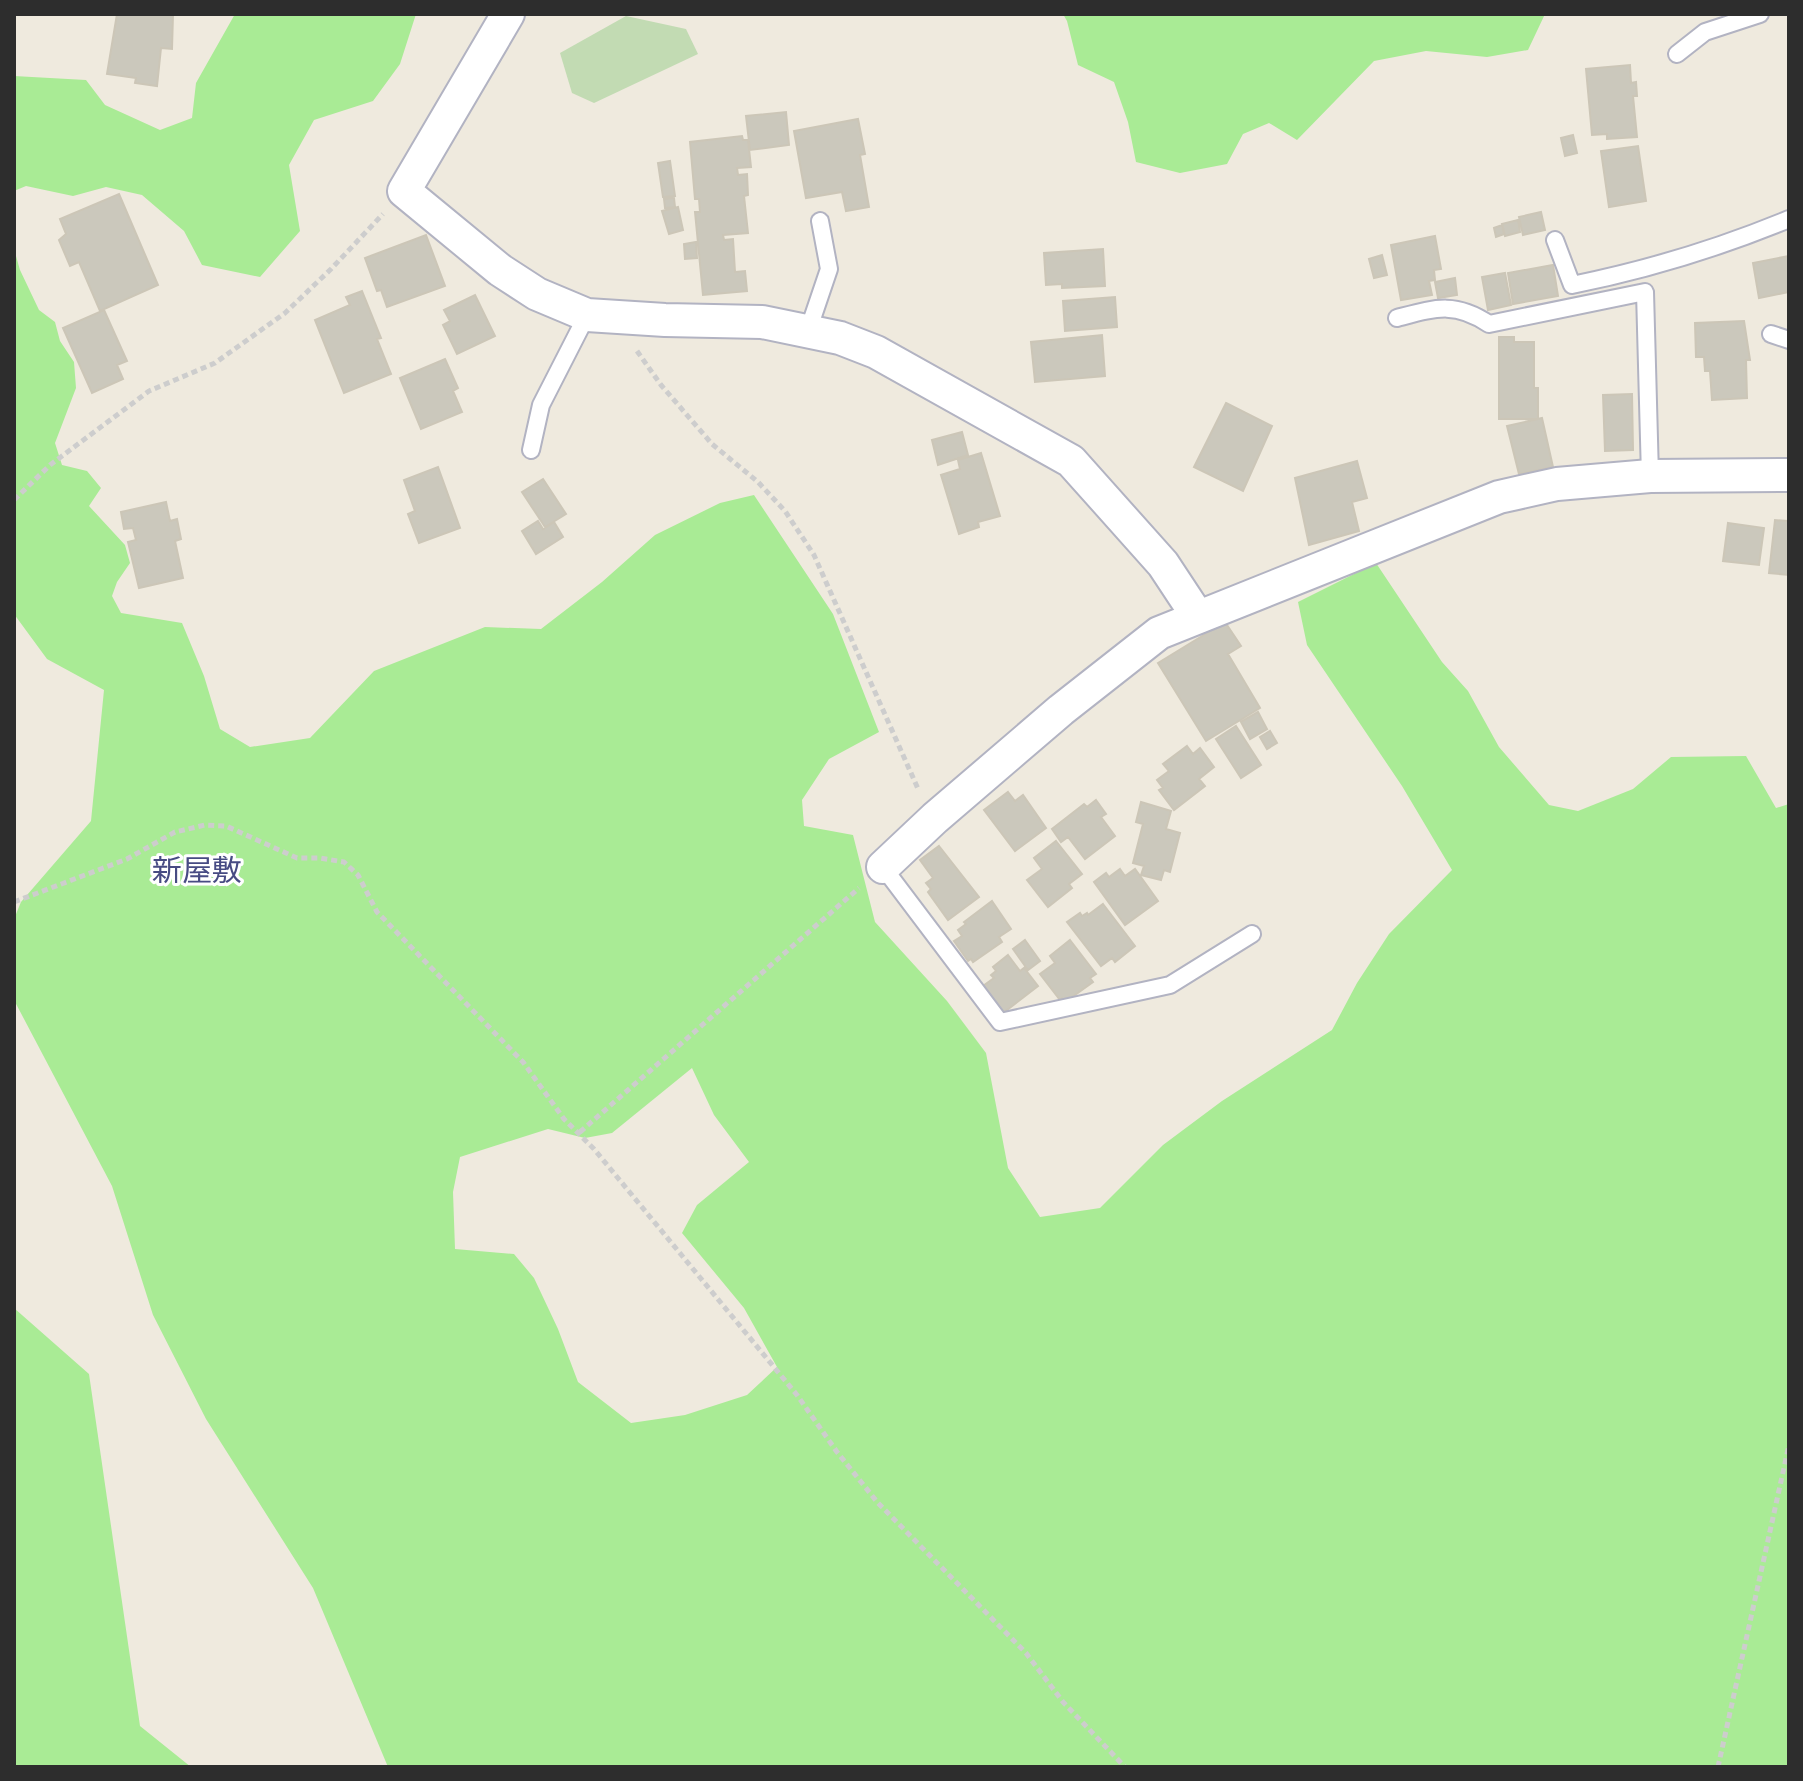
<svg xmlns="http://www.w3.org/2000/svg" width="1803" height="1781" viewBox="0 0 1803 1781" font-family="Jost,'Noto Sans JP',sans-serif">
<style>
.green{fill:#a9eb95;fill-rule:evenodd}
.cemetery{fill:#c2dbb3}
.building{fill:#cbc8bc;stroke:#ccc6b7;stroke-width:2}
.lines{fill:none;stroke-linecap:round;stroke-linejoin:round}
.service-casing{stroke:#b2b3c2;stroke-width:20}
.minor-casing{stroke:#b2b3c2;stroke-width:36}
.path{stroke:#cdcdcd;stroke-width:5;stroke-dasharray:6 4;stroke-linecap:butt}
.service{stroke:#fff;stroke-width:16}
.minor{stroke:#fff;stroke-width:32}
.labels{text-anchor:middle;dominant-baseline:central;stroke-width:6;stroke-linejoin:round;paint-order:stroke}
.neighbourhood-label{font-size:30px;fill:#474b83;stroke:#fff}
</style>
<rect width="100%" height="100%" fill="#efeade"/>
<path class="green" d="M235 14H416L400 64 373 101 314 120 289 165 300 231 260 277 202 265 184 231 142 195 106 187 73 196 26 186 14 191V76L86 80 105 105 160 130 192 118 196 83Z
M1063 14H1545L1528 50 1487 57 1426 51 1374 61 1297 140 1269 123 1243 134 1227 164 1180 173 1136 162 1128 122 1114 82 1078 65 1067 21Z
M14 249 20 270 39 310 55 322 60 341 74 362 76 388 55 443 62 465 87 471 101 488 89 506 125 545 130 563 117 582 112 596 121 613 182 623 204 676 220 729 250 747 310 738 374 671 485 627 541 629 602 582 655 535 720 503 754 495 833 614 879 732 829 759 802 800 804 826 853 835 875 922 947 1001 986 1053 1008 1168 1040 1217 1100 1208 1163 1145 1222 1101 1332 1030 1357 983 1389 934 1452 870 1402 786 1307 645 1298 602 1376 563 1442 662 1468 691 1499 747 1549 805 1578 811 1633 789 1671 757 1746 756 1776 808 1789 804V1767H388L313 1588 206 1419 153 1315 112 1186 14 1000V919L21 902 91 821 104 690 47 659 14 614ZM692 1068 714 1115 749 1162 697 1205 682 1233 744 1308 777 1367 747 1395 685 1415 631 1423 578 1382 558 1329 534 1278 514 1254 455 1249 453 1192 460 1157 548 1129 585 1138 612 1133Z
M14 1308 89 1374 140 1726 191 1767H14Z"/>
<path class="cemetery" d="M626 16 686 29 698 54 594 103 572 93 560 53Z"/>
<path class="building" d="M117 14H173L172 49 161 48 157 86 135 83 136 78 107 74Z
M1630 65 1631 83 1636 82 1637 96H1633L1637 137 1607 139V134L1592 135 1586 69Z
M786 112 789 145 750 150 746 116Z
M858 119 865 154 860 155 869 207 846 211 842 192 806 198 794 131Z
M1573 135 1577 153 1565 156 1561 138Z
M742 136 743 140H748L751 167 737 168 738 175 747 174 748 195 744 196 748 233 723 235 724 240 733 239 735 272 745 271 747 291 703 295 695 212H700L699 199H695L690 142Z
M1638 146 1646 201 1609 207 1601 151Z
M670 161 675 196 663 197 658 163Z
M119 194 158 285 100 311 79 262 70 266 59 240 66 234 60 219Z
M674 198 675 207 665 208 664 199Z
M678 207 683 230 669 234 662 211Z
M1541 212 1545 230 1523 235 1519 217Z
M1518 220 1520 232 1505 236 1502 224Z
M1502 225 1504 234 1496 237 1494 228Z
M426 235 445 286 387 307 381 290 377 291 365 258Z
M1435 236 1441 269 1434 270 1435 280 1429 281 1432 295 1401 300 1391 245Z
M696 242 697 258 685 259 684 244Z
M1103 249 1105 286 1062 288V284L1046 285 1044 253Z
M1382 255 1387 275 1374 278 1369 259Z
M1789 256V292L1759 298 1753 263Z
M1553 265 1558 296 1513 304 1508 273Z
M1505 273 1511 305 1488 310 1482 277Z
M1455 278 1457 295 1438 298 1435 282Z
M362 291 381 338 377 339 391 374 344 393 315 320 350 305 346 297Z
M475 295 495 336 457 354 443 325 450 321 444 310Z
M1115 297 1117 327 1065 331 1063 301Z
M104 310 127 361 117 365 123 379 92 393 63 328Z
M1744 321 1750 360H1746L1747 398 1712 400 1710 371H1705L1704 357H1696L1695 323Z
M1102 335 1105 376 1035 382 1031 342Z
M1499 337H1514V342H1534V388H1538V419H1499Z
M445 359 458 388 453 391 462 412 421 429 400 378Z
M1632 394 1633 450 1605 451 1603 395Z
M1226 403 1272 426 1243 491 1194 467Z
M1542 418 1553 467 1519 474 1507 426Z
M962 432 968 455 938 465 932 440Z
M981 453 1000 516 978 522 979 527 959 534 941 475 960 469 958 460Z
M1357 461 1367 498 1352 502 1359 531 1309 545 1295 478Z
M438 467 460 528 419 543 408 514 415 511 404 480Z
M543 479 566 514 545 527 522 492Z
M166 502 170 521 177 519 181 539 175 541 183 578 139 588 128 542 136 540 133 528 124 529 121 512Z
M1789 511V575L1769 573 1775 520 1788 521Z
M538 521 543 529 554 522 563 537 536 554 522 531Z
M1728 523 1764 528 1759 565 1723 561Z
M1225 622 1241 646 1228 654 1260 708 1206 741 1158 663Z
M1258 712 1267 729 1250 739 1241 722Z
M1236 726 1261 765 1241 778 1216 739Z
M1270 731 1277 743 1267 749 1260 737Z
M1187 746 1193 754 1200 748 1214 767 1199 779 1205 786 1174 810 1159 790 1163 788 1157 780 1169 771 1163 764Z
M1008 792 1015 801 1023 795 1046 828 1015 851 984 810Z
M1096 800 1106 814 1101 817 1115 836 1085 859 1068 837 1061 842 1052 829 1084 804 1087 807Z
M1141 802 1171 811 1166 829 1180 833 1170 872 1164 870 1161 880 1141 875 1144 866 1133 863 1143 824 1136 822Z
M1056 841 1082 874 1069 884 1072 888 1048 907 1027 880 1042 869 1034 858Z
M939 846 979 897 948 920 928 892 931 889 926 883 933 878 920 860Z
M1120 869 1125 876 1135 869 1158 901 1125 925 1094 882 1106 873 1109 877Z
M992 901 1011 929 999 937 1002 942 973 962 971 959 968 961 954 941 962 936 958 930 966 924 964 922Z
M1103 904 1135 946 1115 962 1112 958 1101 966 1067 922 1080 913 1082 916 1087 913 1088 915Z
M1025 940 1040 961 1028 970 1013 949Z
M1070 940 1096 974 1090 978 1093 982 1065 1002 1062 998 1060 1000 1040 974 1055 963 1050 956Z
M1008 955 1020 971 1024 968 1038 986 1003 1013 983 986 994 978 991 975 996 971 993 967Z"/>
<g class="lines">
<defs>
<path id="service" d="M1677 54 1705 32 1760 14
M1555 240 1572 285C1646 270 1719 248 1789 219
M1397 318C1435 308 1455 301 1489 324L1645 292 1650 476
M808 331 829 269 820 221
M1771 334 1789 340
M531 450 541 405 587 315
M883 867 1000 1022 1170 985 1252 934"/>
<path id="minor" d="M508 14 404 191 500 270 537 294 587 315 665 320 762 322 840 338 876 352 1071 461 1163 564 1198 617
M883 867 935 818 1061 710 1159 633 1499 497 1557 484 1650 476 1789 475"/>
</defs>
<use href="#service" class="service-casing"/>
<use href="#minor" class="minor-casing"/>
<path class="path" d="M637 351 661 385 712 444 758 482 785 511 814 555 919 791
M14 500 50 465 149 391 215 363 285 313 331 269 383 214
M14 902 127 859 175 832 205 825 226 826 297 858H320L344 862 358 875 377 912 523 1062 564 1119 594 1149 797 1395 837 1452 878 1503 1026 1653 1063 1702 1125 1767
M580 1132 859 888
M1718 1767 1789 1445"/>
<use href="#service" class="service"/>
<use href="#minor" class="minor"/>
</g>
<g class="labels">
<g class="neighbourhood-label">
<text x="197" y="870">新屋敷</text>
</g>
</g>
<rect width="1803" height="1781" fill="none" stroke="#2d2d2d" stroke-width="32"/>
</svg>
